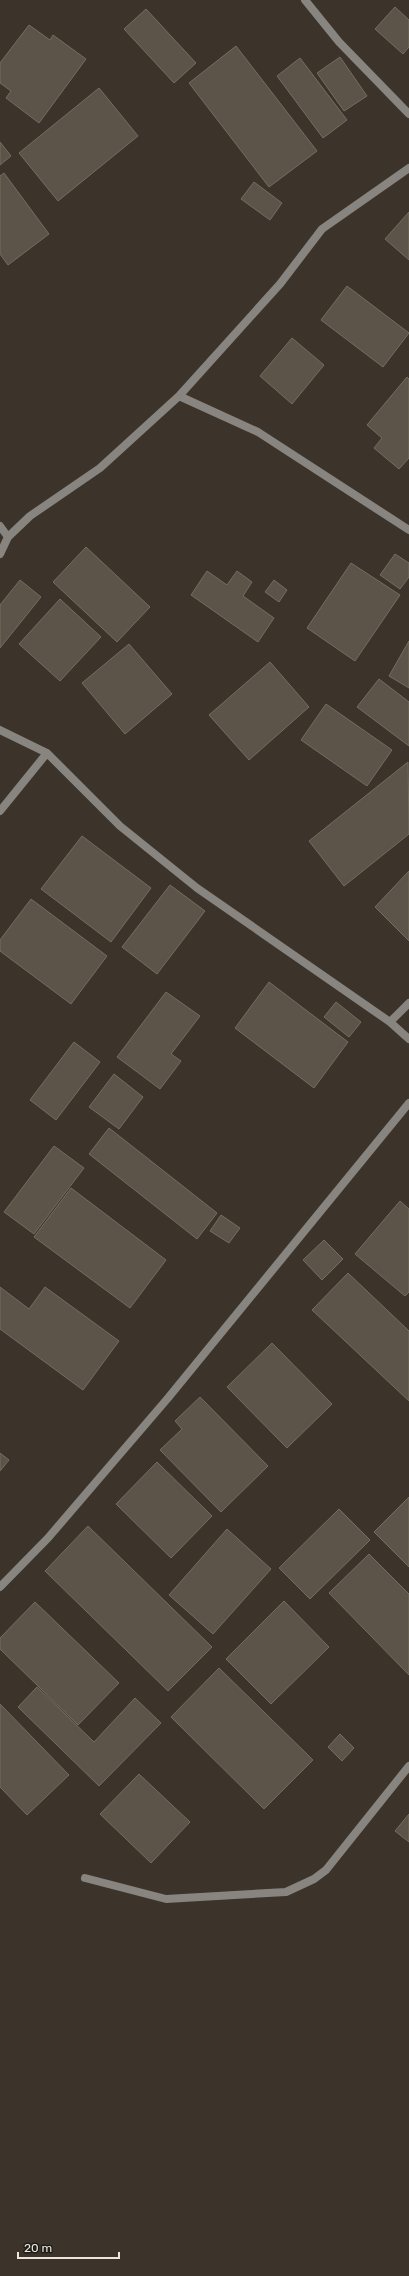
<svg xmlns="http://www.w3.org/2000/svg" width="409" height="2276" viewBox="0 0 409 2276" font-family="Rubik,sans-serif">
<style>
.building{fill:#5c5449;stroke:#766d61}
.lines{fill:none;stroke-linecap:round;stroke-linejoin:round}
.street{stroke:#88847f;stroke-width:8}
</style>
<rect width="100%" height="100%" fill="#3c342a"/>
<path class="building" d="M395 7 409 20V47L403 54 375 29Z
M146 9 196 63 174 83 124 29Z
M29 25 50 40 53 35 86 59 39 123 6 98 11 91 0 83V63Z
M236 46 317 151 269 187 189 83Z
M340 57 367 96 344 111 317 73Z
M300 58 347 120 323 138 277 76Z
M99 88 138 136 58 201 19 153Z
M0 142 11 156 0 165Z
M4 173 49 234 8 265 0 254V176Z
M254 182 282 203 270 220 241 199Z
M409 212V260L385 239Z
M347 286 409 333 383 367 321 320Z
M292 338 324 365 292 404 260 376Z
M407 377 409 379V458L399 469 374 448 382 438 367 425Z
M86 547 150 607 117 642 53 582Z
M395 554 409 563V577L400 589 380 575Z
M351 563 400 595 355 661 307 628Z
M207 571 227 585 237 571 252 582 243 596 274 618 258 642 191 595Z
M20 580 41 597 0 648V605Z
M274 580 287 590 279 602 265 592Z
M60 599 101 637 60 681 19 644Z
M409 641V688L389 676Z
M129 644 172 694 125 734 82 683Z
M270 662 309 707 249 760 209 715Z
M379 679 409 702V746L357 707Z
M326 704 392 750 367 786 301 740Z
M408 762 409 834 344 886 309 841Z
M82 836 151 888 111 942 41 889Z
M409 871V941L375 907Z
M170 885 205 911 157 974 122 947Z
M31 899 107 956 71 1004 0 951V940Z
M269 982 348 1042 314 1088 235 1028Z
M166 992 200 1016 171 1054 181 1061 160 1089 117 1057Z
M336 1002 361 1022 349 1037 324 1017Z
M74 1042 100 1062 56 1120 30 1100Z
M114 1074 143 1097 119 1129 89 1107Z
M109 1128 217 1213 197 1239 89 1154Z
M54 1146 84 1168 34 1234 4 1212Z
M71 1188 166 1260 130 1308 34 1237Z
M400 1201 409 1209V1292L405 1296 355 1254Z
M221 1215 240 1228 229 1243 210 1231Z
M324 1240 343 1259 322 1280 303 1260Z
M348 1273 409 1331V1401L312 1310Z
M0 1287 29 1309 45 1287 119 1341 83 1390 0 1329Z
M272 1343 332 1404 287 1448 227 1387Z
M200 1397 268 1466 221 1512 160 1450 182 1429 175 1421Z
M0 1453 9 1460 0 1471Z
M157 1462 212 1516 171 1558 116 1504Z
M409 1497V1567L374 1532Z
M339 1509 370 1540 310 1599 279 1568Z
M88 1526 212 1647 168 1691 45 1571Z
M227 1529 271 1569 213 1634 169 1595Z
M369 1554 409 1594V1675L329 1593Z
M284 1601 329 1647 271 1704 226 1659Z
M35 1602 119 1683 78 1725 0 1649V1638Z
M219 1668 313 1760 264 1809 171 1717Z
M37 1687 94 1742 135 1698 161 1723 99 1786 18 1707Z
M0 1704 69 1775 27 1815 0 1787Z
M340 1734 354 1748 342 1761 328 1747Z
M139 1774 190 1822 151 1863 100 1814Z
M409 1814V1842L395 1831Z"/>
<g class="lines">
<path class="street" d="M305 0 339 42 409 114
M179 396 258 432 409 530
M0 526 8 537
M0 554 8 537 30 516 100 468 179 396 280 284 322 229 409 168
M0 730 47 753 120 826 197 888 390 1022 409 1039
M0 811 47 753
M390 1022 409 1003
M0 1587 48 1538 168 1398 409 1103
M85 1878 166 1899 286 1892 314 1879 326 1870 409 1766"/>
</g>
<path d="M18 2252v6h101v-6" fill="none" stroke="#ebe6df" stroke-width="2"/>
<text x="24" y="2252" font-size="12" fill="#ebe6df" stroke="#201d18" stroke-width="3" paint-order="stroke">20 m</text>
</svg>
